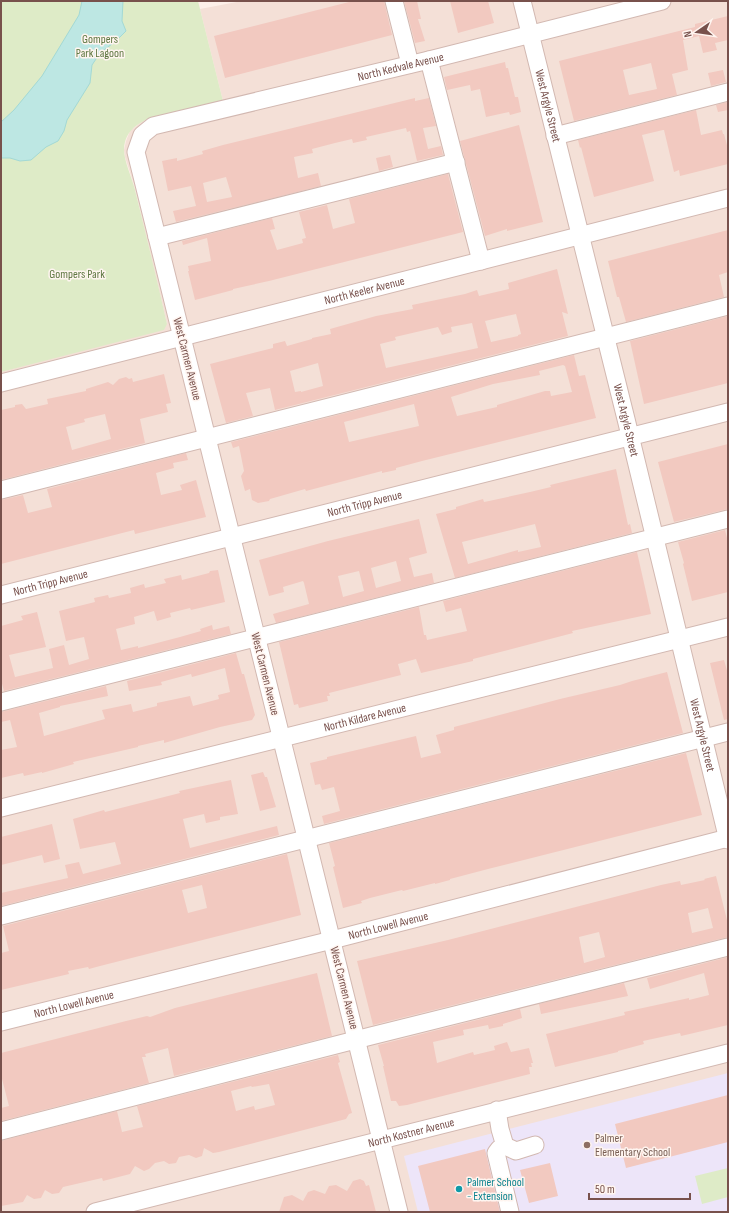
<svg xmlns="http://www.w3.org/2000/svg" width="729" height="1213" viewBox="0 0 729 1213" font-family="'Sofia Sans Condensed',sans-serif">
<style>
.residential{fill:#f4e0d7}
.education{fill:#ede5f9}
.green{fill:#deebc7}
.water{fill:#bde7e3;stroke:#a3d9d5}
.building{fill:#f2c9c0;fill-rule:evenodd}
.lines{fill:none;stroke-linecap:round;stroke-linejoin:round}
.minor-casing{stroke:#d2b8b1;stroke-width:19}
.minor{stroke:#fff;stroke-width:17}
.education-dot{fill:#8d6e63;stroke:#fff5f0;stroke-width:1.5}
.culture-dot{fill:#0f9aa8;stroke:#fff5f0;stroke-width:1.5}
.labels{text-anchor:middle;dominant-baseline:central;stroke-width:3;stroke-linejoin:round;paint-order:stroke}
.park-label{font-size:12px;fill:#5e7741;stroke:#fff5f0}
.street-label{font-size:12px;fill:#78514c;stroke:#fff5f0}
.education-label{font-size:12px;fill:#785e54;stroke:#fff5f0;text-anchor:start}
.culture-label{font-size:12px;fill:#0d838f;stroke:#fff5f0;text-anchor:start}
</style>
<rect width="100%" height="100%" fill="#fdf0e9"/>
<path class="residential" d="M242 1H728V1212H1V372L167 324 134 185 125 157 124 150 126 141 130 131 142 121 223 101 200 9Z"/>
<path class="education" d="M728 1073V1212H418L404 1156Z"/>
<path class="green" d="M1 1H198L223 101 150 118C136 124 125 132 124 149 124 162 132 177 135 190 146 235 157 279 167 324L164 330 1 372Z
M728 1168V1197L702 1204 695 1176Z"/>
<path class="water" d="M82 1H123L122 21 126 31 116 41 100 53 92 65 90 83 67 120 64 131 58 141 46 147 31 160 20 161 10 158H1V122L14 110 42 76 79 15Z"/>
<path class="building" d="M353 1H384L392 35 225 78 214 36Z
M404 1H417L421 19H418L425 41 415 43Z
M450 1H488L494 23 458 33Z
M728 16V40L715 43 717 50 703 53 699 36 683 40 688 70 672 74 677 95 574 121 559 61 695 27V24ZM651 63 657 89 629 95 623 70Z
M505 62 506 68H508L515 97H518L521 112 510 115 509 112 486 117 480 89 471 91 470 85 447 90 444 77Z
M723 70 726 82 711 86 708 73Z
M415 98V101L429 98 436 126 423 128 428 149 441 146 443 155 417 161 410 131 407 132 406 128 366 137 367 140 353 143 352 139 335 143 312 149 313 153 294 157 298 178 318 173 321 186 176 222 173 211 196 206 191 186 168 191 162 161 177 158V161L203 154 202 151 223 145ZM226 177 232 197 207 202 203 183Z
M727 102 728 110 718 112 716 105Z
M696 110 701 135 722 130 723 134H724L728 149V164L680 176 679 170 674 172 664 130H663L642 135 654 181 594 197 581 147 580 148 578 140Z
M519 125 543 222 507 231V229L485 236 460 141Z
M390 155 393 167 379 171 376 158Z
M448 174 463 232 269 281 233 289V290L195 300 188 271H189L188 266 211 261 207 238 183 245 182 241 272 218 275 229 270 230 277 250 303 243 302 239 306 238 299 212 327 205 333 229 355 223 349 199Z
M728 230V272L719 275 724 297 626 322 619 297H617L608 261Z
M557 269 568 314 562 312 568 336 275 410 270 388 246 393 253 416 226 423 210 364 273 348V344L285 341 287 346 312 339V338L331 334 330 329 376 316 413 309 412 305 465 294 477 290 479 296 509 289 508 283ZM516 314 521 334 518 335V336L491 342 485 321ZM472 323 478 348 386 368 380 344 396 340 395 337 438 327 442 335 452 332 451 327ZM318 363 323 386 301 392V391L295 392 290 371Z
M728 316V383L644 404 630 341Z
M574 355 579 376 585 375 596 418 422 461 396 468V470L382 473V471L306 491 305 489 270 499 269 501 258 503 252 500 250 489 245 491 241 476 244 471 239 446 233 448 231 442ZM563 365 565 366 572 392 551 396 550 391H545L497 405V407L457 416 451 397 493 384 540 375 539 371ZM414 404 419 426 349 442 344 422Z
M164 374 171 403 166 404 168 412 140 419 145 443 1 480V410L15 407V405L22 404 26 409 48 404 47 399 86 391V389L108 382 113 385 119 379 126 377 129 379 132 378 133 382ZM105 414 111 439 72 450 66 427 85 422 84 419Z
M728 444V509L674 522 658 462Z
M186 453 188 460 173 463 174 468 156 473 161 495 182 490 180 485 196 480 206 517 135 534 134 530 1 564V500L23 495 28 513 52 507 47 489Z
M616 469 628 525 630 524 632 533 455 578 436 514 456 509V507L483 499 484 502 489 501 530 492 551 487 550 485ZM535 524 541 547 518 552V550L468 564 462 542Z
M419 519 427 553 409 558 414 577 432 573 434 583 276 623 273 614 309 604 304 583 303 581 283 587 284 592 269 596 259 560 328 541ZM396 561 401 581 376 588 371 568ZM359 571 364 591 343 597 338 576Z
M725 530 728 542V592L692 601 683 564 684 563 678 542Z
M637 552 651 614 572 631 573 633 473 659V661L421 673 416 659 398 664 401 675 329 693 330 696H327L328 701 299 708 298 704 294 705 279 642 419 607 424 635H426L427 640 467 631 461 608 446 612 443 601Z
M218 570 225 602 191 610 190 608 170 613 171 617 157 621 154 611 134 617 135 624 116 629 121 650 138 646V648L180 637 201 631 200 629 212 625 213 630 229 626 231 634 4 691 1 680V626L23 620 21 616 37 612 46 647 9 655 15 677 53 668 49 649 64 645 69 665 89 659 84 637 66 641 59 611 95 602 94 598 108 595 109 598 131 593 130 588 144 584 145 588 166 583 164 579 181 575 182 580 209 573 210 571Z
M236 653 242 674H244L255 715 252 720 220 727 164 743V740L138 746V747L73 762 74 764 42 773V772L24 776 23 773 1 778V750L17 747 10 720 1 722V712L106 686 108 696 60 706V707L39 713 44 736 105 719 102 710 131 704 133 712 157 706V703L190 696 193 706 219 699 218 695 230 692 225 668 192 677 191 674 161 682 162 685 129 691 127 681Z
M724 660 728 674V719L724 720 710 663Z
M667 672 683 733 324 824 322 816 340 811 334 787 322 790 320 784 315 785 310 763 327 759V757L416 736 421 758 441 753 436 735 454 730V727L560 699 620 685 632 681Z
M686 753 702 815 488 869 450 879V880L435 884V883L403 891 402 890 370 898 361 901 362 903 343 908 333 867 335 866 329 843Z
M263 772 265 777H267L276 807 260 811 251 775Z
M231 780 238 814 220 817V820L206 823 204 814 183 819 190 848 277 826 279 835 1 906V893L68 878 65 865 79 862 83 874 121 864 115 842 80 849 73 819 104 810 105 812 180 793 179 791Z
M52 824 60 859 44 863 42 855 1 865V837Z
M287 854 301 915 100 966 89 969 88 967 68 971 69 974 1 990V953L9 951 3 926ZM202 885 207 908 188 913 182 890Z
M716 876 728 924V937L373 1025 357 961 448 940 661 885 680 881 681 885 705 880 704 879ZM708 908 713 928 692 933 688 913ZM599 932 605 957 584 963 579 937Z
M728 957V1025L681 1036 680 1033 643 1041 644 1044 618 1051V1052L555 1067 546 1034 625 1015 624 1012 689 998V1000L709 995 704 973 650 989 647 978Z
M317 973 332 1036 174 1076 168 1048 145 1054 146 1057H142L149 1083 1 1121V1108L9 1106 1 1075V1053L126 1021 147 1016 150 1017 175 1008Z
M624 983 628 996 541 1014 539 1004Z
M520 1009 522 1018 503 1024V1026L489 1029 488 1025 463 1030 464 1035 433 1042 437 1063 473 1052 474 1055 495 1050 494 1046 507 1042 511 1052 529 1048 533 1063H531L532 1067H529L530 1074 407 1105 399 1106 396 1101H391L383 1066H384L378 1045Z
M338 1055 340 1062 338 1063 352 1113 349 1114 346 1119 219 1152 213 1153 204 1148 202 1156 196 1158 189 1155 179 1157 176 1163 169 1164 164 1161 155 1163 149 1169 144 1171 135 1166 130 1174 103 1181 102 1178 63 1187 59 1193 52 1194 45 1190 41 1198 34 1199 27 1195 23 1202 1 1206V1141L117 1111 122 1132 143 1127 137 1106ZM269 1084 275 1105 255 1110 254 1106 236 1111 231 1091 251 1086 252 1087Z
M728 1095V1142L626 1168 615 1124Z
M485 1149 500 1212H430L418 1166Z
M550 1163 558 1196 529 1203 520 1170Z
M360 1179 364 1181 366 1186 369 1185 376 1212H279L284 1197 292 1195 303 1201 308 1192 314 1190 325 1194 329 1186 336 1185 347 1191 353 1181Z"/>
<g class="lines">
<defs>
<g id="minor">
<path d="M394 1 410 64"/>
<path id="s1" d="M522 1 626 419 728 840"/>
<path d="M429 60 481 261"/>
<path d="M555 136 728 92"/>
<path d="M157 237 456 162"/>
<path id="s2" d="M1 383 728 198"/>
<path d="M1 490 728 306"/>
<path id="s3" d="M1 595 728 412"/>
<path d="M1 702 728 519"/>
<path id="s4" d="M1 808 728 627"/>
<path d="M1 916 728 732"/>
<path id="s5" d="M1 1022 332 940 728 838"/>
<path d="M497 1110 500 1129 505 1146 516 1151 535 1145"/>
<path d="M1 1131 371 1036 728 947"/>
<path d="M505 1146 499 1149 496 1153 510 1212"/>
<path id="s6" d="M95 1212 728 1053"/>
<path id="s7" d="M399 1212 136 152 142 135 153 126 429 60 662 1"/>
</g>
</defs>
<use href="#minor" class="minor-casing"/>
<use href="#minor" class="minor"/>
</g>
<circle class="education-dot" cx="587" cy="1145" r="4"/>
<circle class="culture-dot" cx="459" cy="1189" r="4"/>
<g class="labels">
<g class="park-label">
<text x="100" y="39">Gompers<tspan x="100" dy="14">Park Lagoon</tspan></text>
<text x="77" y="274">Gompers Park</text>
</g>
<g class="street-label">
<text stroke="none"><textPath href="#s7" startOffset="1379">North Kedvale Avenue</textPath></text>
<text stroke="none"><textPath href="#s1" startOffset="108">West Argyle Street</textPath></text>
<text stroke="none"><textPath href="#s2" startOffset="375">North Keeler Avenue</textPath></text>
<text transform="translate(187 359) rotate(76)">West Carmen Avenue</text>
<text stroke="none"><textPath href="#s1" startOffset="432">West Argyle Street</textPath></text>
<text stroke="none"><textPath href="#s3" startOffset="375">North Tripp Avenue</textPath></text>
<text stroke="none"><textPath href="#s3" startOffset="51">North Tripp Avenue</textPath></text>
<text transform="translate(265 674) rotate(76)">West Carmen Avenue</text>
<text stroke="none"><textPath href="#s4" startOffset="375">North Kildare Avenue</textPath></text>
<text stroke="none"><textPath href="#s1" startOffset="756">West Argyle Street</textPath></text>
<text stroke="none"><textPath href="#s5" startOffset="399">North Lowell Avenue</textPath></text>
<text transform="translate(344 988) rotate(76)">West Carmen Avenue</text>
<text stroke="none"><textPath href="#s5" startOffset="75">North Lowell Avenue</textPath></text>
<text stroke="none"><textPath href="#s6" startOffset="326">North Kostner Avenue</textPath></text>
</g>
<g class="education-label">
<text x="595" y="1138">Palmer<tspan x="595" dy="14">Elementary School</tspan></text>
</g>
<g class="culture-label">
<text x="467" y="1182">Palmer School<tspan x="467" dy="14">- Extension</tspan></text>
</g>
</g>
<rect width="729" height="1213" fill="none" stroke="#78514c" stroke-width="4"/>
<g transform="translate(697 32) rotate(257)" stroke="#fff5f0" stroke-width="3" paint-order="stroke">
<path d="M0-3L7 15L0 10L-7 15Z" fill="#78514c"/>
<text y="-6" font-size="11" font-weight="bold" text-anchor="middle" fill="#78514c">N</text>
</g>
<path d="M589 1193v6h101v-6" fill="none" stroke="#78514c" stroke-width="2"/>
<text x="595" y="1193" font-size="12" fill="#78514c" stroke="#fff5f0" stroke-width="3" paint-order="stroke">50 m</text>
</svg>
